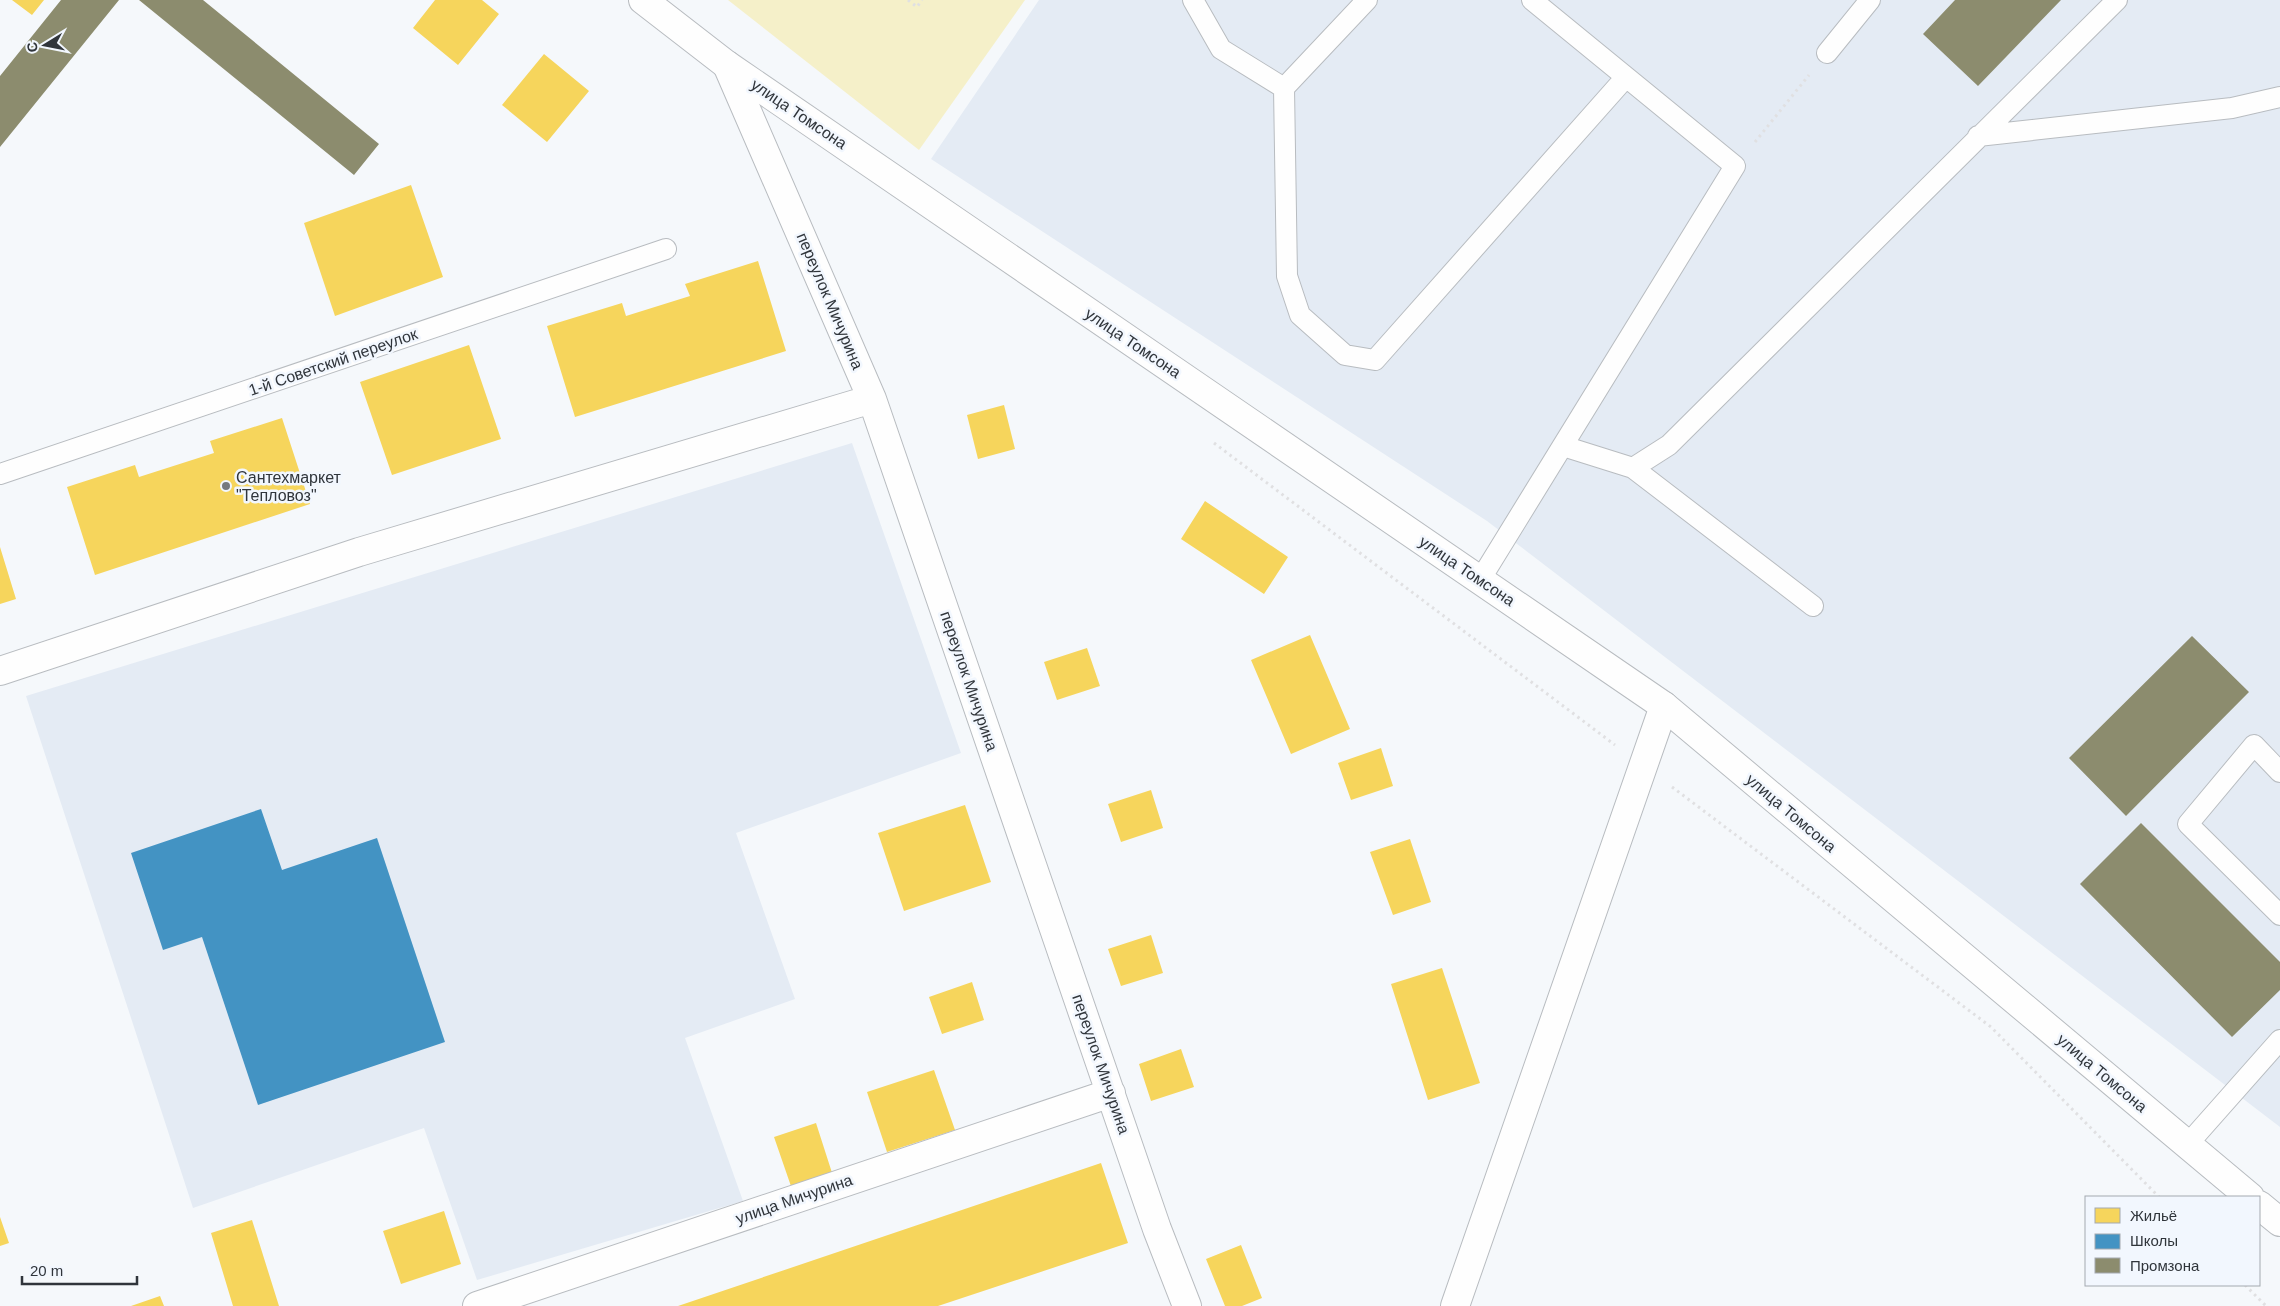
<svg xmlns="http://www.w3.org/2000/svg" width="2280" height="1306" viewBox="0 0 2280 1306" font-family="Helvetica,sans-serif">
<style>
.built{fill:#e4ebf4}
.green{fill:#f5f0c9}
.homes{fill:#f6d55c}
.schools{fill:#4393c3}
.industry{fill:#8c8c6e}
.lines{fill:none;stroke-linecap:round;stroke-linejoin:round}
.service-casing{stroke:#b8bcc0;stroke-width:22}
.minor-casing{stroke:#b8bcc0;stroke-width:30}
.tertiary-casing{stroke:#b8bcc0;stroke-width:30}
.path{stroke:#e0e0e2;stroke-width:3;stroke-dasharray:2.5 4;stroke-linecap:butt}
.service{stroke:#fefefe;stroke-width:20}
.minor{stroke:#fefefe;stroke-width:28}
.tertiary{stroke:#fefefe;stroke-width:28}
.poi-dot{fill:#75797e;stroke:#f2f7fe;stroke-width:2}
.labels{text-anchor:middle;dominant-baseline:central;stroke-width:5;stroke-linejoin:round;paint-order:stroke}
.street-label{font-size:16px;fill:#30353b;stroke:#f2f7fe}
.poi-label{font-size:16px;fill:#30353b;stroke:#f2f7fe;text-anchor:start}
</style>
<rect width="100%" height="100%" fill="#f5f8fb"/>
<path class="built" d="M1039 0H2280V1127L1487 521 931 159Z
M852 443 961 753 736 833 795 999 685 1038 743 1201 477 1280 424 1128 193 1208 26 696Z"/>
<path class="green" d="M728 0H1025L919 150Z"/>
<path class="homes" d="M12 0H44L32 15Z
M435 0H482L499 14 458 65 413 28Z
M544 54 589 91 547 142 502 105Z
M411 185 443 277 335 316 304 223Z
M758 261 786 351 575 417 547 326 622 303 626 316 690 296 685 284Z
M469 345 501 439 392 475 360 382Z
M1004 405 1015 449 978 459 967 415Z
M282 418 310 504 95 575 67 487 135 465 139 477 214 453 210 441Z
M1205 501 1288 557 1264 594 1181 539Z
M0 547 16 599 0 604Z
M1310 635 1350 729 1291 754 1251 660Z
M1087 648 1100 686 1057 700 1044 662Z
M1381 748 1393 786 1351 800 1338 763Z
M1151 790 1163 828 1121 842 1108 804Z
M965 805 991 882 904 911 878 833Z
M1410 839 1431 902 1393 915 1370 852Z
M1151 935 1163 973 1121 986 1108 949Z
M1442 968 1480 1083 1428 1100 1391 984Z
M972 982 984 1020 942 1034 929 997Z
M1181 1049 1194 1087 1151 1101 1139 1064Z
M934 1070 955 1130 887 1152 867 1092Z
M816 1123 834 1179 793 1192 774 1137Z
M1101 1163 1128 1243 938 1306H678Z
M444 1211 461 1264 401 1284 383 1231Z
M0 1217 9 1243 0 1246Z
M252 1220 279 1306H233L211 1233Z
M1241 1245 1262 1298 1242 1306H1225L1206 1259Z
M160 1296 164 1306H131Z"/>
<path class="schools" d="M261 809 282 870 377 838 445 1042 258 1105 202 937 163 950 131 853Z"/>
<path class="industry" d="M61 0H119L0 147V76Z
M139 0H203L379 144 354 175Z
M1955 0H2061L1978 86 1923 34Z
M2192 636 2249 692 2126 816 2069 758Z
M2141 823 2280 962V990L2232 1037 2080 884Z"/>
<g class="lines">
<defs>
<path id="service" d="M1193 0 1221 49 1284 88 1367 0
M1827 53 1870 0
M1284 88 1287 276 1300 315 1345 355 1375 360 1626 77
M1978 136 2232 108 2280 97
M1563 446 1633 468 1669 445 2117 0
M1633 468 1813 606
M0 474 666 249
M1480 580 1735 166 1532 0
M2280 772 2254 745 2188 824 2280 915
M2187 1145 2280 1040"/>
<path id="minor" d="M727 65 872 399 1157 1229 1187 1306
M0 671 359 552 872 399
M477 1306 1111 1093
M1455 1306 1664 706"/>
<path id="tertiary" d="M643 0 727 65 1664 706 2250 1197
M2259 1205 2280 1222"/>
</defs>
<use href="#service" class="service-casing"/>
<use href="#minor" class="minor-casing"/>
<use href="#tertiary" class="tertiary-casing"/>
<path class="path" d="M908 0 917 7 922 0
M1755 142 1809 75
M1214 443 1615 745
M1672 787 1991 1027 2159 1197
M2245 1285 2266 1306"/>
<use href="#service" class="service"/>
<use href="#minor" class="minor"/>
<use href="#tertiary" class="tertiary"/>
</g>
<circle class="poi-dot" cx="226" cy="486" r="5"/>
<g class="labels">
<g class="street-label">
<text transform="translate(799 114) rotate(34)">улица Томсона</text>
<text transform="translate(830 301) rotate(67)">переулок Мичурина</text>
<text transform="translate(1133 343) rotate(34)">улица Томсона</text>
<text transform="translate(333 362) rotate(-19)">1-й Советский переулок</text>
<text transform="translate(1467 571) rotate(34)">улица Томсона</text>
<text transform="translate(969 681) rotate(71)">переулок Мичурина</text>
<text transform="translate(1791 813) rotate(40)">улица Томсона</text>
<text transform="translate(1101 1064) rotate(71)">переулок Мичурина</text>
<text transform="translate(2102 1073) rotate(40)">улица Томсона</text>
<text transform="translate(794 1199) rotate(-19)">улица Мичурина</text>
</g>
<g class="poi-label">
<text x="236" y="477">Сантехмаркет<tspan x="236" dy="18">"Тепловоз"</tspan></text>
</g>
</g>
<rect x="2085" y="1196" width="175" height="90" fill="#f2f7fe" stroke="#a4a9b0"/>
<rect x="2095" y="1208" width="25" height="15" fill="#f6d55c" stroke="#a4a9b0"/>
<text x="2130" y="1221" font-size="15" fill="#30353b">Жильё</text>
<rect x="2095" y="1234" width="25" height="15" fill="#4393c3" stroke="#a4a9b0"/>
<text x="2130" y="1246" font-size="15" fill="#30353b">Школы</text>
<rect x="2095" y="1258" width="25" height="15" fill="#8c8c6e" stroke="#a4a9b0"/>
<text x="2130" y="1271" font-size="15" fill="#30353b">Промзона</text>
<g transform="translate(45 45) rotate(260)" stroke="#f2f7fe" stroke-width="4" paint-order="stroke">
<path d="M0-4L9 19L0 12L-9 19Z" fill="#30353b"/>
<text y="-8" font-size="14" font-weight="bold" text-anchor="middle" fill="#30353b">С</text>
</g>
<path d="M22 1276v8h115v-8" fill="none" stroke="#30353b" stroke-width="2.5"/>
<text x="30" y="1276" font-size="15" fill="#30353b" stroke="#f2f7fe" stroke-width="4" paint-order="stroke">20 m</text>
</svg>
